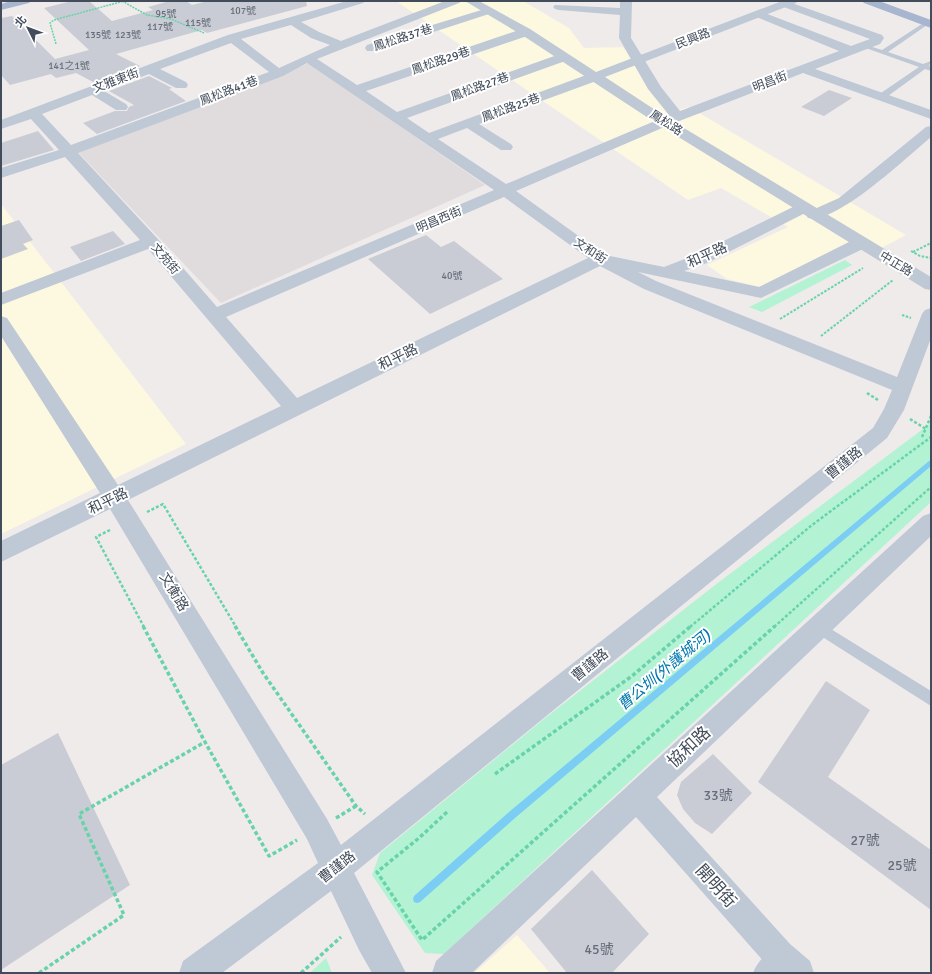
<svg xmlns="http://www.w3.org/2000/svg" width="932" height="974" viewBox="0 0 932 974" font-family="Signika,'Noto Sans TC',sans-serif">
<style>
.commercial{fill:#fdf8e0}
.education{fill:#e0dcdd}
.green{fill:#b3f2d3}
.lines{fill:none;stroke-linecap:round;stroke-linejoin:round}
.stream{fill:#7bcdf4;fill-rule:evenodd}
.building{fill:#c9ccd4}
.path-far3{stroke:#68d3ab;stroke-width:1.5;stroke-dasharray:2 1;stroke-linecap:butt}
.path-far2{stroke:#68d3ab;stroke-width:2;stroke-dasharray:2.5 1.5;stroke-linecap:butt}
.path-far1{stroke:#68d3ab;stroke-width:2.5;stroke-dasharray:3 2;stroke-linecap:butt}
.path{stroke:#68d3ab;stroke-width:3.5;stroke-dasharray:4 2.5;stroke-linecap:butt}
.service{fill:#bfc8d5;fill-rule:evenodd}
.minor{fill:#bfc8d5;fill-rule:evenodd}
.tertiary{fill:#bfc8d5;fill-rule:evenodd}
.primary{fill:#a7b6ce;fill-rule:evenodd}
.labels{text-anchor:middle;dominant-baseline:central;stroke-width:4;stroke-linejoin:round;paint-order:stroke}
.far-number-label{font-size:10px;fill:#646c78}
.far-street-label{font-size:12px;fill:#424c5a;stroke:#fff}
.street-label{font-size:14px;fill:#424c5a;stroke:#fff}
.near-number-label{font-size:14px;fill:#646c78}
.water-label{font-size:15px;font-style:italic;fill:#0076af;stroke:#fff}
.near-street-label{font-size:17px;fill:#424c5a;stroke:#fff}
</style>
<rect width="100%" height="100%" fill="#efebeb"/>
<path class="commercial" d="M396 1H523L569 28 584 48 623 47 668 113 689 107 906 235 870 254 849 242 761 287 727 279 707 265 788 227 721 188 688 200Z
M1 204 186 444 1 534Z
M517 935 550 973H474Z"/>
<path class="education" d="M309 63 485 185 221 303 75 149 275 77Z"/>
<path class="green" d="M845 260 852 265 762 312 749 307Z
M931 423V502L444 954 425 953 372 875 380 853 544 719 719 582Z
M326 958 332 973H310Z"/>
<g class="lines">
<path class="stream" d="M929 461H931V466L515 818 420 902 417 903 414 902 413 899 414 896 509 812Z"/>
</g>
<path class="building" d="M72 1H89L112 21 153 10 148 7 170 1H186L192 5 208 1H306L307 6 207 33 202 30 116 54 140 66 95 83 76 73 56 78 51 74 10 85 1 75V18L12 16 55 59 89 50 44 8Z
M149 76 172 88 169 89 186 101 97 134 83 123 115 111H127L129 107 134 105 109 91Z
M829 90 852 98 824 116 801 107Z
M38 131 54 150 1 166V143Z
M19 220 33 240 23 244 28 249 1 259V226Z
M113 231 125 244 81 261 70 247Z
M426 235 441 247 454 241 503 279 430 314 368 259Z
M826 681 870 710 828 777 931 850V910L758 782Z
M58 733 130 885 1 970V765Z
M713 754 752 793 712 834 695 823 683 809 677 795 681 782Z
M592 870 649 934 612 973H567L531 929Z"/>
<g class="lines">
<path class="path-far3" d="M122 1 147 15 171 19 204 33
M56 44 50 23 54 20 124 1"/>
<path class="path-far2" d="M911 251 920 256 931 258
M913 252 931 243
M902 315 911 318
M780 319 863 268
M821 336 893 280"/>
<path class="path-far1" d="M867 393 878 400
M910 419 926 429
M922 437 931 416
M147 512 163 504 236 627
M110 530 96 537 144 627
M690 627 812 525 931 437
M774 627 931 487"/>
<path class="path" d="M143 626 205 742 269 856 297 840
M235 626 263 673 356 806 365 814
M495 774 632 676 691 626
M447 812 419 838 377 872 422 940 775 626
M336 818 356 806
M39 973 124 915 79 814 205 742
M301 973 341 937"/>
<path class="service" d="M925 22 930 23 888 52 923 64 931 61 929 66 931 67V71L925 69 884 99H878V95L919 67 860 46 863 44 882 50Z
M818 621 931 691V706L813 631 811 627 813 623Z
M779 946 785 949 788 955 785 961 774 973H753C757 962 768 951 779 946Z"/>
<path class="minor" d="M347 1H365L363 3 301 22 319 32 341 41 445 1H461L459 3 317 59 357 85 522 29H530L532 32 530 35 366 91 397 112 560 54 564 53 570 57 568 60 407 118 429 133 589 74H599L600 77 599 80 479 124 511 144 513 147 511 150H501L467 128 438 139 506 184 669 115 648 89 619 38 620 15 559 10 555 9 553 7 555 5 620 8V1H632L631 38 661 87 680 111 839 51 754 16 752 14 754 12H762L851 46 870 39 781 6 779 4 783 1 789 2 882 35 884 38 880 44 815 69 931 110V119L803 73 669 125 516 191 605 255 664 267 695 255 797 205H809L811 208 809 211 707 263 684 271 759 287 855 239 861 238 867 239 869 243 867 247 761 298 638 272 656 281 897 377 922 314 925 310 931 308V338L904 410 887 438 354 873 406 973H372L359 950 331 891 222 973H179L183 961 318 863 307 839 110 509 1 562V541L100 493 1 336V316L7 318 118 485 281 406 148 249 1 305V293L140 240 65 157 1 178V168L59 150 31 119 1 129V120L228 35ZM291 25 311 38 330 45 279 68 241 39ZM231 43 269 72 71 145 42 114 92 95 116 110H126L128 107 126 104 104 91 149 74 176 88H186L188 85 186 82 160 69ZM307 63 494 190 217 307 157 238 78 153 283 76ZM504 197 588 258 297 398 226 317ZM600 266 644 289 892 390 884 409 873 428 341 845 327 819 128 500Z
M488 8 494 11 492 13 375 51H367L365 48 367 45Z
M931 126V137C908 156 836 225 808 218L806 215 808 212 839 198 926 127Z
M931 513V536L657 797 790 944 810 961 814 973H774L636 817 472 973H432L436 961 923 516Z"/>
<path class="tertiary" d="M465 1H479L530 29 596 72 782 1H798L796 3 605 77 669 119 931 277V290L925 289 659 125 522 35Z"/>
<path class="primary" d="M11 1H31L29 3 1 10V4Z
M862 1H879L931 20V28L864 3Z"/>
</g>
<g class="labels">
<g class="far-number-label">
<text x="243" y="11">107號</text>
<text x="166" y="14">95號</text>
<text x="198" y="23">115號</text>
<text x="160" y="27">117號</text>
<text x="98" y="35">135號</text>
<text x="128" y="35">123號</text>
<text x="69" y="66">141之1號</text>
<text x="452" y="276">40號</text>
</g>
<g class="far-street-label">
<text transform="translate(403 38) rotate(-18)">鳳松路37巷</text>
<text transform="translate(693 39) rotate(-21)">民興路</text>
<text transform="translate(441 61) rotate(-19)">鳳松路29巷</text>
<text transform="translate(116 81) rotate(-21)">文雅東街</text>
<text transform="translate(770 82) rotate(-21)">明昌街</text>
<text transform="translate(480 87) rotate(-20)">鳳松路27巷</text>
<text transform="translate(229 91) rotate(-21)">鳳松路41巷</text>
<text transform="translate(511 108) rotate(-20)">鳳松路25巷</text>
<text transform="translate(666 123) rotate(32)">鳳松路</text>
<text transform="translate(439 220) rotate(-23)">明昌西街</text>
<text transform="translate(590 251) rotate(33)">文和街</text>
<text transform="translate(165 259) rotate(50)">文苑街</text>
<text transform="translate(896 264) rotate(31)">中正路</text>
</g>
<g class="street-label">
<text transform="translate(707 255) rotate(-24)">和平路</text>
<text transform="translate(398 357) rotate(-26)">和平路</text>
<text transform="translate(844 463) rotate(-39)">曹謹路</text>
<text transform="translate(108 501) rotate(-26)">和平路</text>
<text transform="translate(174 592) rotate(59)">文衡路</text>
<text transform="translate(590 665) rotate(-39)">曹謹路</text>
<text transform="translate(337 867) rotate(-38)">曹謹路</text>
</g>
<g class="near-number-label">
<text x="718" y="795">33號</text>
<text x="865" y="840">27號</text>
<text x="902" y="865">25號</text>
<text x="599" y="949">45號</text>
</g>
<g class="water-label">
<text transform="translate(664 670) rotate(-40)">曹公圳(外護城河)</text>
</g>
<g class="near-street-label">
<text transform="translate(689 747) rotate(-43)">協和路</text>
<text transform="translate(716 886) rotate(48)">開明街</text>
</g>
</g>
<rect width="932" height="974" fill="none" stroke="#424c5a" stroke-width="4"/>
<g transform="translate(28 28) rotate(312)" stroke="#ffffff" stroke-width="3" paint-order="stroke">
<path d="M0-3L7 15L0 10L-7 15Z" fill="#424c5a"/>
<text y="-6" font-size="11" font-weight="bold" text-anchor="middle" fill="#424c5a">北</text>
</g>
</svg>
